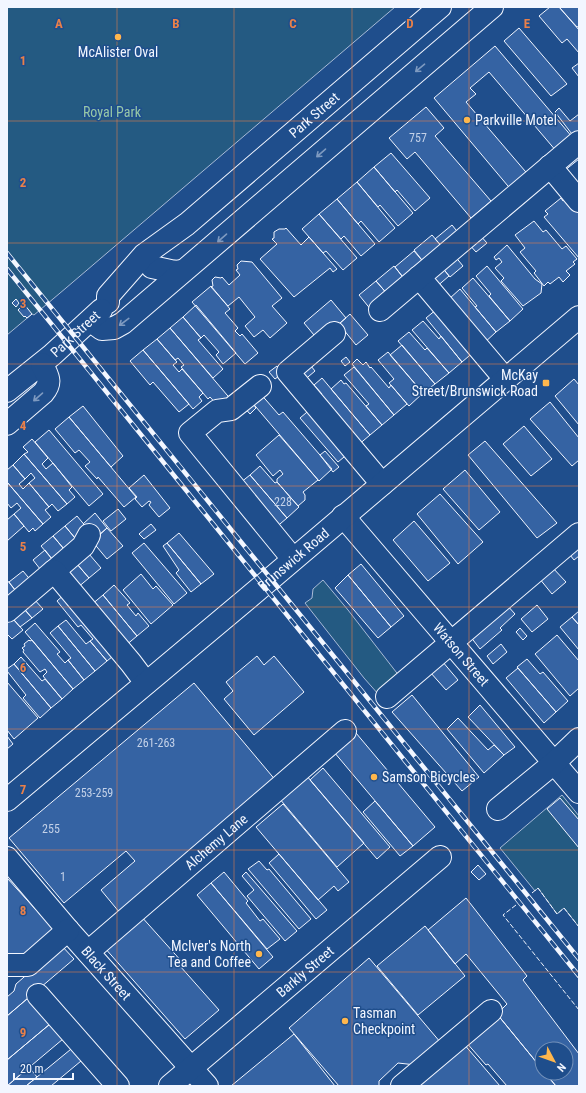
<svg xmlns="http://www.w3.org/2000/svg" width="586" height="1093" viewBox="0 0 586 1093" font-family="'Roboto Condensed',sans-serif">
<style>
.green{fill:#245a82;stroke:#a8bbd7}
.building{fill:#3563a3;stroke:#f2f6ff}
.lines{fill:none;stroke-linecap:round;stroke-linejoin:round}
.minor-casing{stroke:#f2f6ff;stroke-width:24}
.major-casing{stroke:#f2f6ff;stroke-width:24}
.minor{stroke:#1f4e8c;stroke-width:22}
.major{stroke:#1f4e8c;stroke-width:22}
.rail-casing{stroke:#f2f6ff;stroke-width:4.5}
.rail{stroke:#1f4e8c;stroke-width:3;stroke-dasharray:9;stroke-linecap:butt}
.fence{stroke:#f2f6ff;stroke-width:1;stroke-dasharray:5 2;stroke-linecap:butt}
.oneway{stroke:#7e9ac0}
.grid{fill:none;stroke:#ea8049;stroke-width:1;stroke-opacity:0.55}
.poi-dot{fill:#ffb74d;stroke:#1f4e8c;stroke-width:1.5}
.labels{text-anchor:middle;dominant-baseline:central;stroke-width:3;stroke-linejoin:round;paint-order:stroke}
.number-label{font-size:12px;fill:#c3d1e8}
.poi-label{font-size:14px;fill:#f2f6ff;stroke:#1f4e8c;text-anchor:start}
.park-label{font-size:14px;fill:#97c8a6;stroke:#1f4e8c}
.street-label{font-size:14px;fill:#f2f6ff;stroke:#1f4e8c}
.grid-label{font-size:13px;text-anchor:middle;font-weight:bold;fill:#ea8049;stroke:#1f4e8c;stroke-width:3;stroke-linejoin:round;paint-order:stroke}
</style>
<rect width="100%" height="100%" fill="#1f4e8c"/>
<path class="green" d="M7 7H395L66 288 34 315 32 314 7 335Z
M323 580 348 610 400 677 379 695 364 678 305 603 312 598 313 589Z
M562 795 579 816V927L564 908 557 914 538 888 535 891 500 848Z"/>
<path class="building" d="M550 7H559L579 30V53L567 39 562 43 539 16Z
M559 7H579V26L577 27Z
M519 28 567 84 551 96 504 41Z
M495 46 573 138 557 152 489 72 470 88 476 94 466 102 531 178 513 192 434 98Z
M579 63V77L572 68Z
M426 107 444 128 435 136 491 201 471 218 415 152 407 159 389 138Z
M559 108 570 121 579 114V135L575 138 555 112Z
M391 153 430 198 415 211 397 190 395 192 374 167Z
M579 156V159L564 171 561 164Z
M374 167 413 213 398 226 380 205 378 207 357 182Z
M357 182 395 228 379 242 361 221 358 224 337 199Z
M561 198 563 201 567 198 579 212V258L544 217 548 214 545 211Z
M337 199 375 244 361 256 344 236 341 239 319 214Z
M319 214 357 258 343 270 326 251 323 253 302 229Z
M534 221 543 232 546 230 562 249 566 246 577 259 573 262 575 264 566 271 570 275 563 282 559 277 550 284 548 282 544 286 534 273 536 271 520 252 525 248 515 235Z
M452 225 460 235 444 249 435 239Z
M286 228 301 245 309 237 337 269 333 272 330 268 294 297 260 259 277 244 272 239 274 238V232L279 229H285Z
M479 234 487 243 476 252 468 243Z
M432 235 444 249 426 265 414 250Z
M507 245 535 279 542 284 541 293 523 306 501 281 504 278 495 268 502 262 499 258 496 260 494 257Z
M414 251 426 265 406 281 395 267Z
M454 255 463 266 450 277 441 266Z
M241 261 252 262 282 298 272 306 287 323 270 338 263 330 254 337 245 326 255 317 239 297 228 306 211 287 213 286 212 280 215 277 221 278 222 277 229 285 240 275 236 270 238 269 237 265Z
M394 266 406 281 389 296 376 281Z
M441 266 449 276 435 288 428 277Z
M487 266 523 309 510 321 489 296 491 294 476 276Z
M473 278 510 321 496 332 475 307 477 306 462 288Z
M376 281 389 296 372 311 359 295Z
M211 286 230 309 225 313 238 328 235 331 240 336 242 334 258 353 245 364 192 302Z
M460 289 496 332 483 344 449 299Z
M16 299 19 303 16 307 12 303Z
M331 300 346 318 319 341 304 323Z
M24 304 32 314 27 318 25 316 24 317 18 310Z
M196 305 236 353 223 364 216 355 219 352 204 335 201 338 183 317Z
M437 309 476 350 462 362 426 318Z
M350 314 368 335 356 345 339 324Z
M183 317 201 338 198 340 223 369 213 378 170 328Z
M423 321 439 339 441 336 462 362 449 373 412 330Z
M170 328 233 402 219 407 210 397 208 399 181 367 184 365 178 358 175 360 157 339Z
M409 332 425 350 427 348 449 373 435 384 398 341Z
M157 339 177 362 173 365 179 372 182 369 203 393 199 397 202 401 193 409 143 350Z
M402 345 435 384 423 393 390 355Z
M143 350 189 404 179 412 153 382 150 385 130 361Z
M388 352 423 393 409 406 389 383 394 379 378 360Z
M346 357 350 362 345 366 341 361Z
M357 359 363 365 366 362 370 368 371 367 389 388 391 385 407 404 394 415 352 364Z
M307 361 315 371 302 382 296 371Z
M277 366 283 373 275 379 269 372Z
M354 367 394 415 382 425 366 406 369 404 344 375Z
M322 378 370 435 357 446 316 398 322 394 314 385Z
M574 379 579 385V425L555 396Z
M341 380 344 384 346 383 382 425 370 435 331 389Z
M259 392 279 415 283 412 332 469 319 481 250 400Z
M251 401 256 408 250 414 244 407Z
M550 402 579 438V460L572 466 530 419Z
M83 406 123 456 111 467 69 417Z
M313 407 350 452 338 462 300 418Z
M69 417 136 497 124 507 98 477 97 479 85 466 90 462 79 450 75 453 55 429Z
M524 426 552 459 531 476 503 444Z
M49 430 103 494 89 506 35 442Z
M279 435 318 480 303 492 305 495V500L298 506 277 482V479L283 474 280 470 273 476 256 455Z
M32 439 48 458 42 464 46 469 53 463 72 487 69 490 75 497 67 504 24 454 28 452 23 447Z
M485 441 557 523 537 538 468 455Z
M325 451 339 467 333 472 320 455Z
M24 454 67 504 58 511 52 504 49 507 29 483 35 478 31 473 25 479 13 465Z
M13 465 25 479 19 484 23 489 29 483 49 507 45 510 51 517 43 524 7 482V470Z
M260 466 275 483 277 482 299 507 287 518 250 475Z
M465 470 500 512 479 530 443 489Z
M144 475 170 508 159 517 149 505 151 502 149 501 142 507 135 499 137 497 129 488Z
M250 475 287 518 274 529 240 483Z
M7 482 43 524 35 531 33 528 29 532 14 514 21 508 17 503 11 508 7 503Z
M440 494 483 542 458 564 417 514Z
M118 509 126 519 111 531 103 521Z
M95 513 107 528 96 538 83 524Z
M14 514 24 526 7 541V520Z
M77 516 87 528 75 538 65 526Z
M414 521 450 563 428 581 393 540Z
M151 524 156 530 144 539 139 534Z
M65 526 75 538 64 549 53 536Z
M107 528 123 546 107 559 92 541Z
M179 533 214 574 201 584 167 543Z
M53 536 64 549 52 559 41 546Z
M144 543 187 593 174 604 132 553Z
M167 543 201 584 191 592 176 573 179 570 163 546Z
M579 544V556L574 560 570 555Z
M45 550 56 564 44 574 33 560Z
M89 554 101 568 89 578 77 564Z
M77 564 89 578 77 588 65 574Z
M361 564 404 616 391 627 348 575Z
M552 567 566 582 552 594 539 578Z
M23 571 33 583 19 595 9 582Z
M141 574 153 589 156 586 173 605 151 624 123 590Z
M348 575 391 627 378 638 335 588Z
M7 580 19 595 7 605Z
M114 585 130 603 127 605 136 616 138 613 149 626 137 636 103 595Z
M67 592 118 652 107 661 90 641 93 639 81 625 78 627 57 601Z
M103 595 137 636 125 646 91 605Z
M33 598 43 609 32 618 22 607Z
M506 604 515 614 500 628 502 630 480 649 470 636Z
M537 605 548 619 532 632 521 619Z
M22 606 32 618 20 627 10 615Z
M579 611V625L572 617Z
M11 617 23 630 12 639 7 634V620Z
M572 617 579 625V650L560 627Z
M66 620 86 644 90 641 107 661 95 671 58 626Z
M35 623 60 652 57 654 65 663 68 660 84 680 73 689 25 632Z
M58 626 95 671 84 680 68 660 71 658 50 633Z
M520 628 527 636 523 640 516 632Z
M557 635 579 661V688L570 696 535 654Z
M29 640 30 641 32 640 73 689 62 699 43 676 47 672 45 669 40 672 23 652 24 650 22 648 25 646 24 644Z
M501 644 507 652 493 664 487 656Z
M257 656 264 665 274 656 304 692 254 735 224 699 233 691 226 682Z
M21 657 42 681 45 679 62 699 51 708 14 664Z
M527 659 540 674 543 672 568 701 556 712 517 667Z
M442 661 458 680 446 690 430 672Z
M14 664 51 708 40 718 23 698 26 695 7 671V669Z
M518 668 556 712 544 723 506 678Z
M7 682 38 718 14 739 7 730Z
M194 683 277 782 120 913 101 890 135 861 126 851 64 903 9 838Z
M412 695 479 777 462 791 392 712Z
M480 705 515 747 504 755 468 717Z
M458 718 488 750 494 745 504 755 484 773 447 729Z
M356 733 435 827 413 846 334 752Z
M7 736 13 744 7 749Z
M323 768 390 847 377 859 310 780Z
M306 775 364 843 337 867 279 798Z
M560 798 579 820V848L547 809Z
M375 801 413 846 400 856 363 812Z
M283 804 349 882 338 891 334 886 318 900 256 827Z
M279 854 327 910 316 919 269 863Z
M259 861 267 870 269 869 311 919 299 929 248 869Z
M478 865 486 874 479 880 471 872Z
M224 872 248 901 246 903 260 921 263 919 280 939 267 949 211 883Z
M246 872 297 931 285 941 247 896 254 890 242 876Z
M7 878 58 934 28 960 7 959Z
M211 883 273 957 259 969 197 895Z
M466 898 527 976 523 980 579 1054V1086H556L545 1073H566V1049H542V1069L497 1014 507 1004 466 954 455 964 428 930Z
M140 915 183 963 180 966 219 1010 185 1039 104 947Z
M425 926 465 976 418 1015 377 966Z
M61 945 74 959 7 1016V997L14 991 16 984Z
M369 958 441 1043 416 1065 398 1063 379 1081V1086H339L289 1028Z
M28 998 50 1024 7 1060V1016Z
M497 1014 542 1069V1073H545L556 1086H507L488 1064 486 1065 465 1041Z
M50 1024 63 1039 7 1086V1060Z
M294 1034 335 1086H231Z
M463 1043 500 1086H413Z
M76 1045 87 1056 51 1086H26Z
M29 1067 37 1077 26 1086H7Z"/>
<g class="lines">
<defs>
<g id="minor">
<path d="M550 166 579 201"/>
<path d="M152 267 175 272 183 271"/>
<path d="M419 277 505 379"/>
<path id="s1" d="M108 302V296L144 255 187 224 440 7"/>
<path d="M380 310 579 142"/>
<path d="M91 321 102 329 114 328 123 323 492 7"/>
<path d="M334 333 288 372 382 484"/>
<path d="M260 386 231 409 217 411 190 433 293 559"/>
<path id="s2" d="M7 391 52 355 101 310"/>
<path d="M7 424 43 393C53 381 47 376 42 364"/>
<path id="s3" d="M343 516 579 792"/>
<path d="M54 571 83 546 89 535"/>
<path d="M7 611 54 571 131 663 146 683"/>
<path d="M387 697 579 534"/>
<path d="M498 809 554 763 579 739"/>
<path id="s4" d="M7 858 68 930 207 1086"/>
<path id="s5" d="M88 952 345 731"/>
<path d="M7 965H28L68 930"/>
<path d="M38 995 118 1086"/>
<path id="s6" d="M170 1086 440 857"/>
<path d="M402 1086 491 1011"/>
</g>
<g id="major">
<path id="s7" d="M7 800 248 598 579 317"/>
</g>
</defs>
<use href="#minor" class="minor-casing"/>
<use href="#major" class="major-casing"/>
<use href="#minor" class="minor"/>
<use href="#major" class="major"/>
<defs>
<path id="rail" d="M7 253 579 959
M7 269 579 976"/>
</defs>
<use href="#rail" class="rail-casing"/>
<use href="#rail" class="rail"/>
<path class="fence" d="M532 893 538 888 557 914 564 908 579 927
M516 905 503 915 579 1010"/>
</g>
<defs><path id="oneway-shaft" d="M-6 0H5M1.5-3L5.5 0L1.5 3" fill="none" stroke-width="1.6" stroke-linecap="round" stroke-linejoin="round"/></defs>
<g class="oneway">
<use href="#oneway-shaft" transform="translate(420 68) rotate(140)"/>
<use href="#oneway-shaft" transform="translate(321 153) rotate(139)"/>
<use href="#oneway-shaft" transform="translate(222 238) rotate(139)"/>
<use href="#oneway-shaft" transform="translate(124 322) rotate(143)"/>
<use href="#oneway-shaft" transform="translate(38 397) rotate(139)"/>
</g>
<path class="grid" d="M117 7V1086M234 7V1086M352 7V1086M469 7V1086M7 121H579M7 243H579M7 364H579M7 486H579M7 607H579M7 729H579M7 850H579M7 972H579"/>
<g class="poi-dot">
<circle cx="118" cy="37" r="4"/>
<circle cx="467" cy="120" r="4"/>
<rect x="542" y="379" width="8" height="8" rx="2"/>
<circle cx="374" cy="777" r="4"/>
<circle cx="259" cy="954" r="4"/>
<circle cx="345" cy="1021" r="4"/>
</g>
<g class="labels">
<g class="number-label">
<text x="418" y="138">757</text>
<text x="283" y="502">228</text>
<text x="156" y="743">261-263</text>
<text x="94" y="793">253-259</text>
<text x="51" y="829">255</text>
<text x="63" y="877">1</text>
</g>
<g class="poi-label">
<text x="118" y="52" text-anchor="middle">McAlister Oval</text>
<text x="475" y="120">Parkville Motel</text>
<text x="538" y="375" text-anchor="end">McKay<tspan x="538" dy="16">Street/Brunswick Road</tspan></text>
<text x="382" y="777">Samson Bicycles</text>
<text x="251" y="946" text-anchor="end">McIver's North<tspan x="251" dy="16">Tea and Coffee</tspan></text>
<text x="353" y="1013">Tasman<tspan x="353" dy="16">Checkpoint</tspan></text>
</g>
<g class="park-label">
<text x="112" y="112">Royal Park</text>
</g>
<g class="street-label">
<text stroke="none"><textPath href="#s1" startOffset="281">Park Street</textPath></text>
<text stroke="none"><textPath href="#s2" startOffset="89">Park Street</textPath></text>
<text stroke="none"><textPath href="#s7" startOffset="374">Brunswick Road</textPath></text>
<text stroke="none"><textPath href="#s3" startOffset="182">Watson Street</textPath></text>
<text stroke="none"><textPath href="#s5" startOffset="169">Alchemy Lane</textPath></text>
<text stroke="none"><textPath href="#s6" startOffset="177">Barkly Street</textPath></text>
<text stroke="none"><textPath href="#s4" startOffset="152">Black Street</textPath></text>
</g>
</g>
<g class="grid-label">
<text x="59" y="28">A</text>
<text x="176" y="28">B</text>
<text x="293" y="28">C</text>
<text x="410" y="28">D</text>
<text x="527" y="28">E</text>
<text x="23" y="65">1</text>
<text x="23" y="187">2</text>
<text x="23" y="308">3</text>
<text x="23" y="430">4</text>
<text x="23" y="551">5</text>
<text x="23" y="672">6</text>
<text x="23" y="794">7</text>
<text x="23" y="915">8</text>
<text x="23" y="1037">9</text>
</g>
<rect width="586" height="1093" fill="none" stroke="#f2f6ff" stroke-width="16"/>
<g transform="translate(554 1061) rotate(131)"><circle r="19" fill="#1f4e8c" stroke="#7391ba"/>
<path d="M0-3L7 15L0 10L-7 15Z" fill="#ffb74d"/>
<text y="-6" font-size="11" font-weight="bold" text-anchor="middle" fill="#f2f6ff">N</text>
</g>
<path d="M14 1073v6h59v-6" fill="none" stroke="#f2f6ff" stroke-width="2"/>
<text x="20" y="1073" font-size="12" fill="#f2f6ff" stroke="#1f4e8c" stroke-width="3" paint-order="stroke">20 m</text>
</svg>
